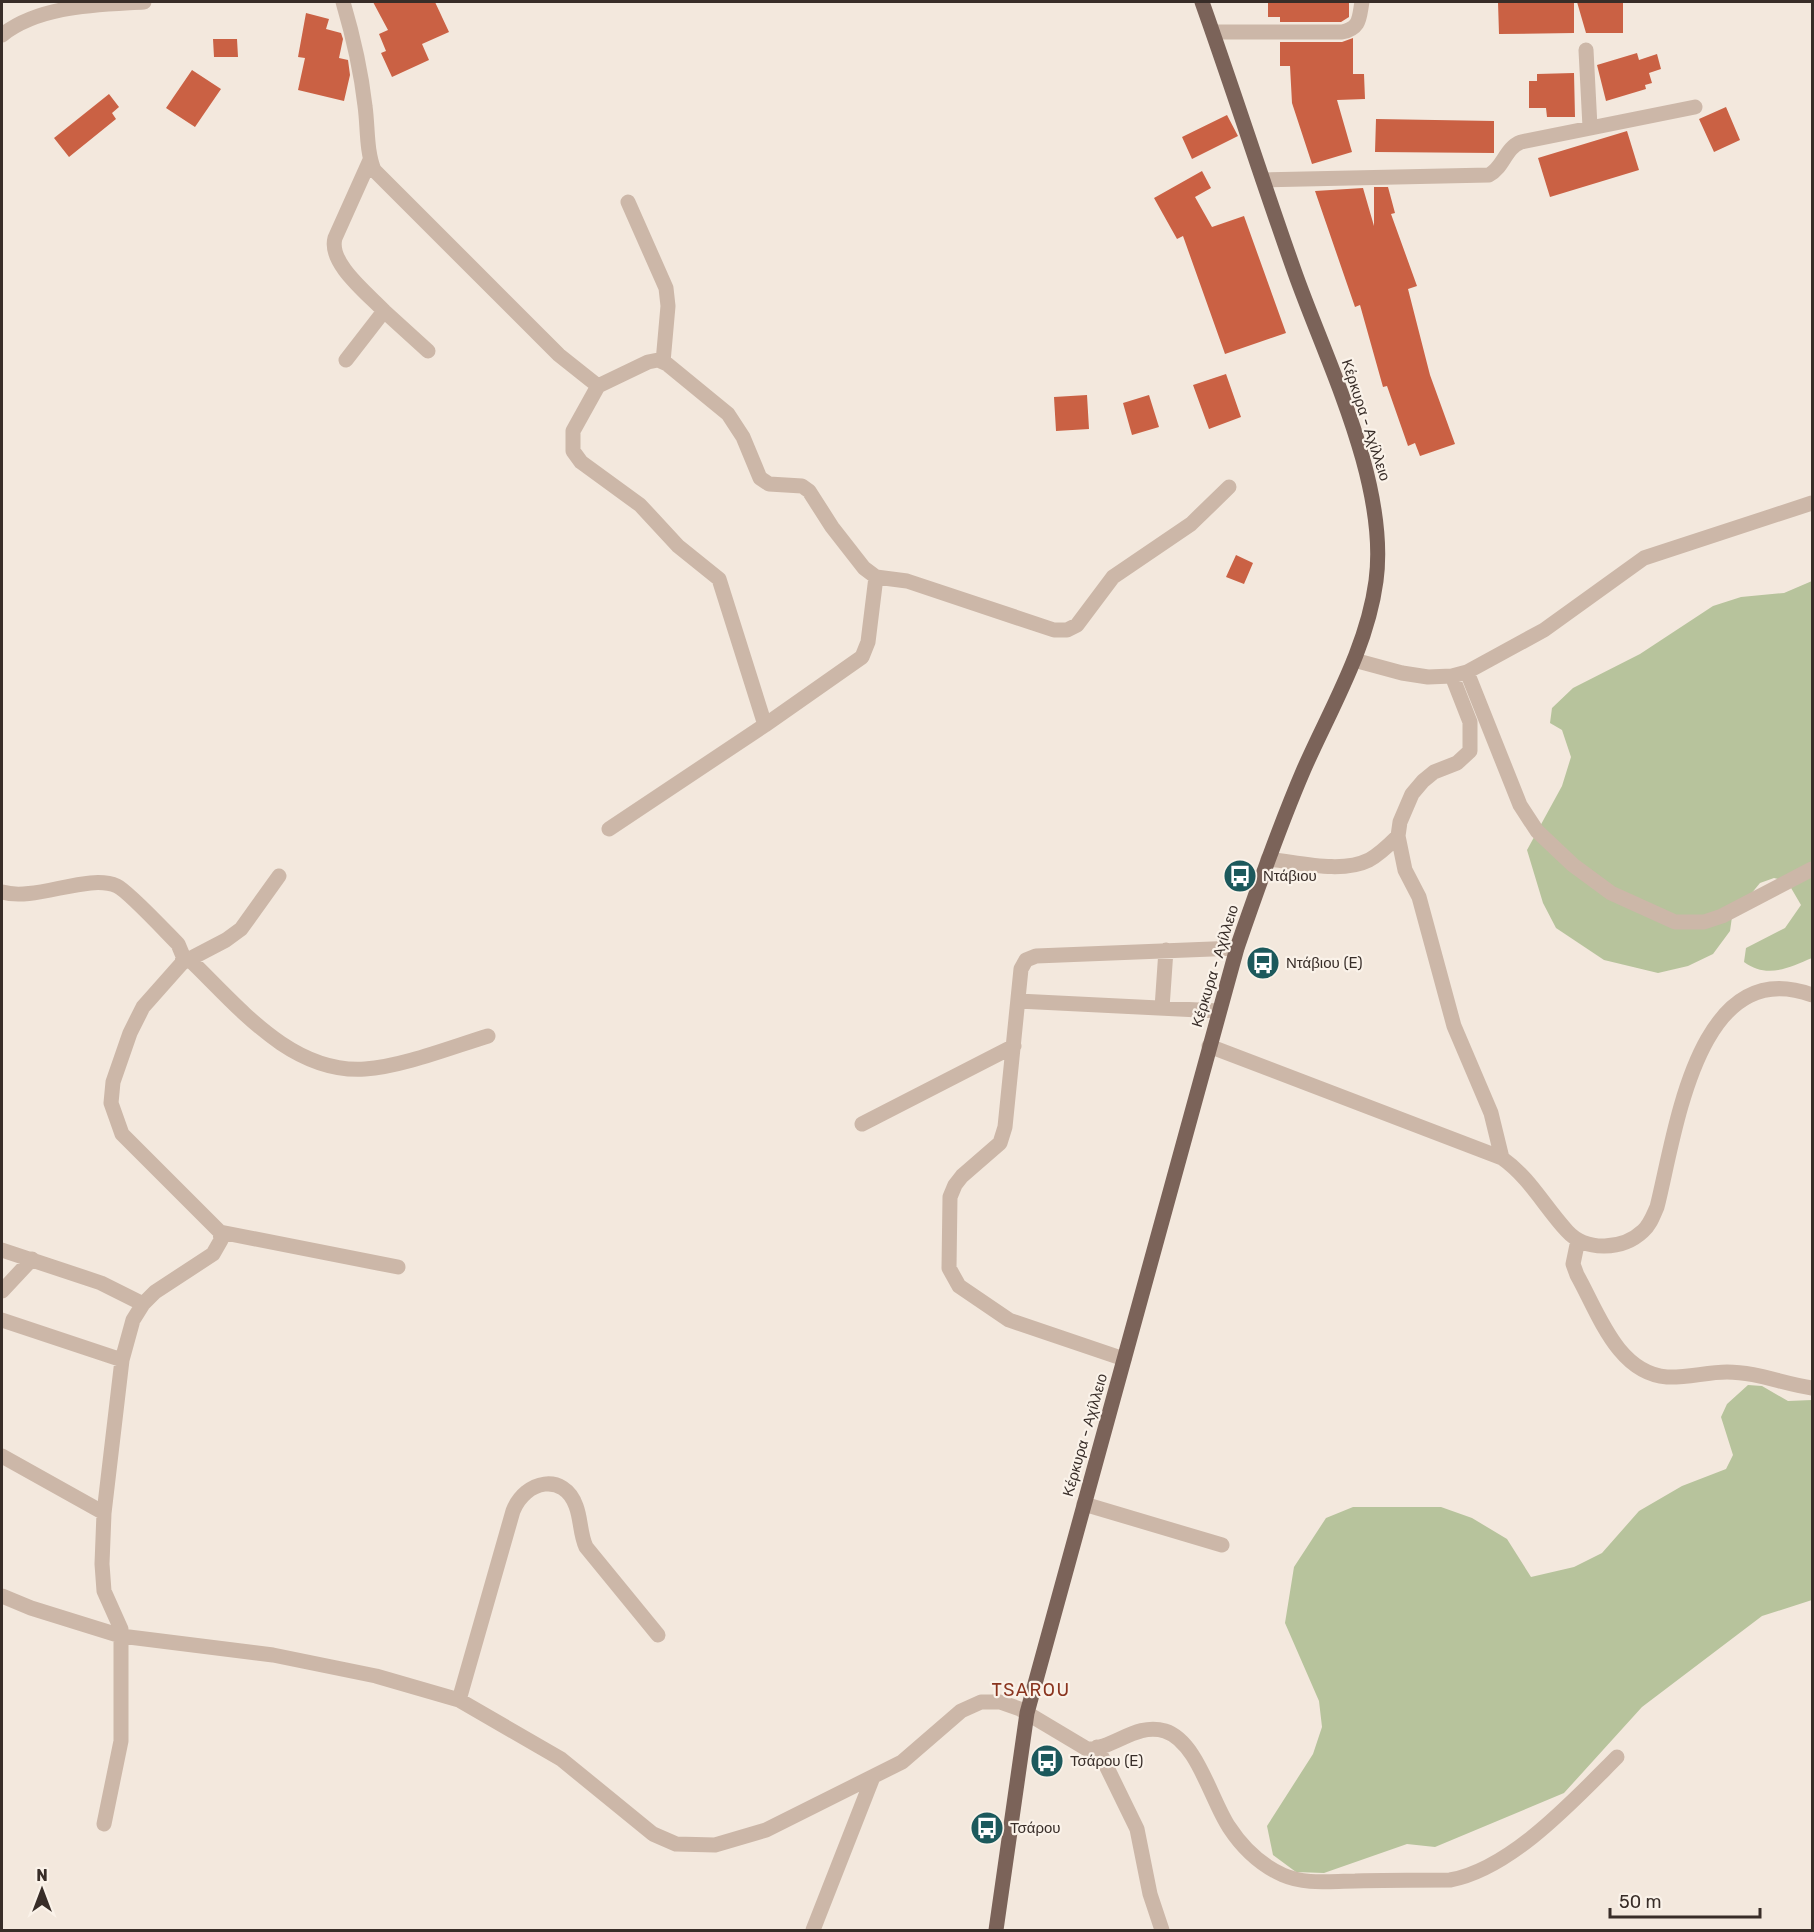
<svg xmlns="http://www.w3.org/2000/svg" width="1814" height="1932" viewBox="0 0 1814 1932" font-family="Rubik,sans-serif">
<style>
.green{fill:#b7c39c}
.building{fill:#ca6144}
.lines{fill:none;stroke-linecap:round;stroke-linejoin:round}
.minor{stroke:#ccb7a8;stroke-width:15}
.major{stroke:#7b6359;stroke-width:15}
.labels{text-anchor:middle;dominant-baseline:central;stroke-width:4.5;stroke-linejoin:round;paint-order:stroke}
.street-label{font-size:15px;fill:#382d28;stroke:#faf2e9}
.poi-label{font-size:15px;fill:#382d28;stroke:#faf2e9;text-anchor:start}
.quarter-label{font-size:18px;letter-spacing:1.5px;fill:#8a351f;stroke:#faf2e9}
</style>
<rect width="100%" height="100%" fill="#f3e8dd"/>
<path class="green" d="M1812 581V958C1788 968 1767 979 1744 962L1746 948 1785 928 1801 905 1787 881 1774 878 1760 883 1732 917 1730 931 1713 954 1688 966 1658 973 1604 960 1556 928 1543 903 1527 850 1562 786 1571 757 1562 730 1550 723 1552 708 1573 688 1640 654 1713 606 1741 597 1784 593Z
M1748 1385 1762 1386 1788 1401 1812 1400V1600L1762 1616 1642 1707 1564 1793 1435 1847 1407 1844 1324 1873 1296 1872 1273 1855 1267 1826 1313 1754 1322 1727 1319 1701 1285 1623 1294 1567 1326 1518 1353 1507H1441L1472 1518 1507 1539 1531 1577 1574 1567 1602 1553 1639 1511 1682 1486 1726 1469 1733 1455 1721 1417 1727 1404Z"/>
<path class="building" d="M373 2H435L449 32 422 44 429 60 392 77 381 53 386 51 379 34 388 30Z
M1268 2H1349V17L1341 22H1280V17H1268Z
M1498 2H1574V33L1499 34Z
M1577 2H1623V33H1586Z
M306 13 329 19 326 29 341 33 343 39 339 58 348 60 350 75 344 101 298 90 305 58 298 57Z
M1353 38V74H1364L1365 99 1337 100 1352 152 1312 164 1292 103 1290 66H1280V42H1342Z
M213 39H237L238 57H214Z
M1637 53 1639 60 1657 54 1661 69 1649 73 1652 83 1645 85 1646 89 1606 101 1597 65Z
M192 70 221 89 195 127 166 108Z
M1574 73 1575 117H1547L1546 108H1529V81H1537V74Z
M109 94 119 107 112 113 116 119 69 157 54 138Z
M1726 107 1740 140 1714 152 1699 119Z
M1227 115 1238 136 1192 159 1182 137Z
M1376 119 1494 121V153L1375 152Z
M1627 131 1639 170 1550 197 1538 158Z
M1202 171 1211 188 1195 197 1212 227 1244 216 1286 333 1225 354 1183 236 1177 239 1154 198Z
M1374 187H1388L1395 213 1391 214 1417 286 1408 289 1430 375 1455 444 1420 456 1415 443 1408 446 1387 386 1383 387 1360 305 1355 307 1315 191 1363 188 1374 226Z
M1226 374 1241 417 1209 429 1193 385Z
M1087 395 1089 429 1056 431 1054 397Z
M1149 395 1159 427 1132 435 1123 403Z
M1236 555 1253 563 1244 584 1226 577Z"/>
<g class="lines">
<path class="minor" d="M343 2C353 36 361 71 365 106 368 127 366 150 374 170L559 355 598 386 648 362 658 360 667 364 728 414 743 437 760 478 769 484 802 486 809 491 832 527 864 568 876 577 907 581 1054 630H1067L1077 625 1113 577 1191 524 1229 487
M1213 32H1342C1361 28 1359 17 1362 2
M2 35C40 5 97 5 144 2
M1586 50 1590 127
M1263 180 1489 175C1504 167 1505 148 1521 142L1695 107
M628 202 666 288 668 306 663 362
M384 311 428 351
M346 360 384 311C367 293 328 263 335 238L370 160
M598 386 573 431V451L581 462 640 505 678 546 719 579 765 725 862 657 868 642 876 577
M1354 660 1402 673 1428 677 1452 676 1467 672 1544 630 1644 558 1812 503
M1467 672 1520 805 1537 831 1573 865 1611 893 1675 922H1704L1722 916 1812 869
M1452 676 1470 722V751L1457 763 1434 772 1423 781 1412 794 1400 822 1398 836 1405 870 1419 897 1454 1026 1491 1113 1502 1158
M609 829 765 725
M1268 859C1298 862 1341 874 1369 860 1380 854 1389 845 1398 836
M2 892C35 902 88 873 117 886 128 891 167 933 178 944L183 956 182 963 143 1007 130 1033 113 1082 111 1103 122 1134 220 1232 221 1240 213 1254 155 1292 143 1304 133 1320 122 1360 104 1513 102 1564 104 1591 121 1629V1741L104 1824
M189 959C238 1006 291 1074 365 1069 401 1067 452 1047 488 1036
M182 963 226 940 241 929 279 876
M1018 1001 1219 1011
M1162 1008 1166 950
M1209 1046 1502 1158C1530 1178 1544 1206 1567 1231 1586 1252 1623 1250 1643 1231 1650 1225 1653 1216 1657 1207 1676 1132 1697 953 1812 995
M862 1124 1014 1046
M220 1232 398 1267
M1578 1240 1573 1264 1577 1275C1598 1312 1617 1373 1667 1377 1687 1378 1707 1372 1727 1372 1756 1372 1784 1384 1812 1388
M2 1250 101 1283 143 1304
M2 1291 32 1259
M2 1320 122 1360
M1124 1359 1009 1320 959 1286 949 1268 950 1197 955 1185 962 1176 1000 1143 1005 1127 1021 969 1026 960 1036 956 1237 948
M2 1456 104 1513
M1084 1504 1222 1545
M2 1596 31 1608 121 1636 273 1655 376 1676 459 1700 561 1759 653 1834 676 1844 715 1845 766 1830 902 1762 961 1711 981 1702H1000L1020 1709 1087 1749C1114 1749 1136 1722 1165 1731 1197 1741 1211 1800 1229 1827 1242 1847 1261 1865 1283 1875 1306 1885 1330 1881 1355 1881 1386 1880 1418 1880 1450 1880 1511 1869 1574 1800 1617 1757
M459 1700 513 1511C525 1480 564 1472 576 1506 581 1519 580 1534 586 1547L658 1635
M1097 1747 1137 1829 1150 1894 1162 1930
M813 1930 873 1777"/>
<path class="major" d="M996 1930 1027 1713 1237 948C1258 887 1279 827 1304 769 1331 708 1367 648 1376 581 1389 485 1327 363 1295 273 1263 183 1234 92 1202 2"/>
</g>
<defs>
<symbol id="bus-disc" viewBox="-11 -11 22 22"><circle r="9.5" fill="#1c595c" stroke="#faf2e9"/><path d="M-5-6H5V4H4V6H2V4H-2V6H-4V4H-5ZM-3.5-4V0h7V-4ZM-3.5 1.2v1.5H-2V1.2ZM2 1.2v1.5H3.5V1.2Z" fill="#fff"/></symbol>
</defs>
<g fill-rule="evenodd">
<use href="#bus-disc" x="1221" y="857" width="38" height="38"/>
<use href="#bus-disc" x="1244" y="944" width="38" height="38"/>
<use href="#bus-disc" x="1028" y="1742" width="38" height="38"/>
<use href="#bus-disc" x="968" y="1809" width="38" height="38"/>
</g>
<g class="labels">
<g class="street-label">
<text transform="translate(1366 420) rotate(72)">Κέρκυρα - Αχίλλειο</text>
<text transform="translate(1215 966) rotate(-73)">Κέρκυρα - Αχίλλειο</text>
<text transform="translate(1085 1435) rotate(-74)">Κέρκυρα - Αχίλλειο</text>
</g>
<g class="poi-label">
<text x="1263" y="876">Ντάβιου</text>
<text x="1286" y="963">Ντάβιου (E)</text>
<text x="1070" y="1761">Τσάρου (E)</text>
<text x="1010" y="1828">Τσάρου</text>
</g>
<g class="quarter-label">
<text x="1031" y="1690">TSAROU</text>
</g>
</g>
<rect width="1814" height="1932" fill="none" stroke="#382d28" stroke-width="6"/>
<g transform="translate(42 1890)" stroke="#faf2e9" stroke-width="4.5" paint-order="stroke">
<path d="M0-4.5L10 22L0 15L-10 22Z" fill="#382d28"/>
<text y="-9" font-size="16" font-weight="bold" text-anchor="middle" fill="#382d28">N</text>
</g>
<path d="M1610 1908v9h150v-9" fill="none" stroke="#382d28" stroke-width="3"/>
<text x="1619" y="1908" font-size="18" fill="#382d28" stroke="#faf2e9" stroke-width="4.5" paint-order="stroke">50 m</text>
</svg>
